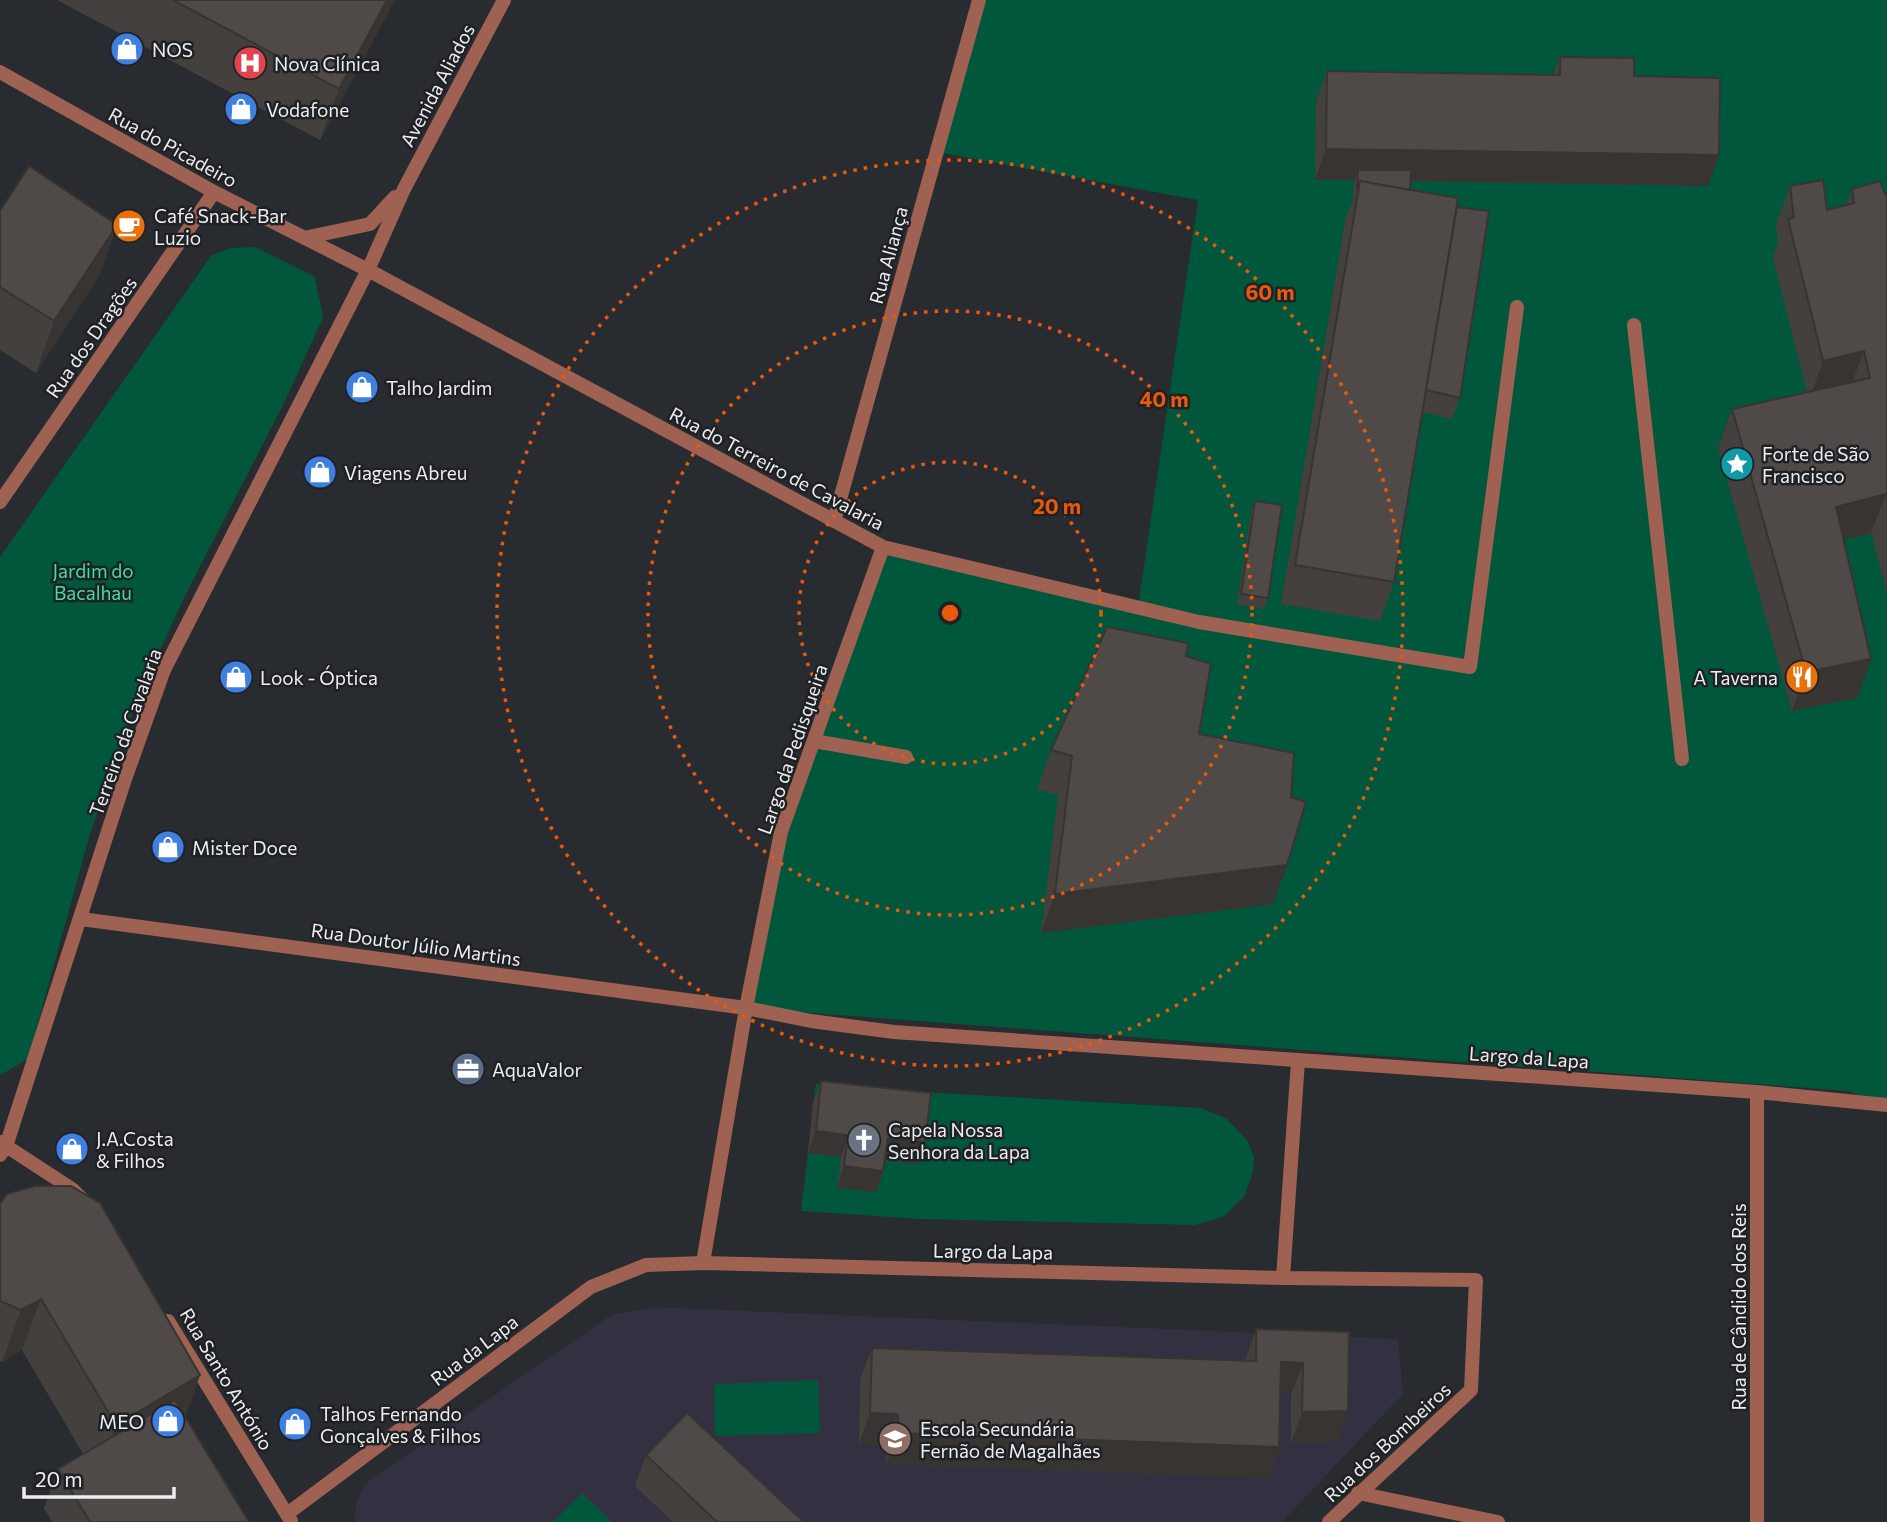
<svg xmlns="http://www.w3.org/2000/svg" width="1887" height="1522" viewBox="0 0 1887 1522" font-family="Commissioner,sans-serif">
<style>
.education{fill:#323041}
.green{fill:#00573b}
.lines{fill:none;stroke-linecap:round;stroke-linejoin:round}
.lane{stroke:#9f6151;stroke-width:14}
.street{stroke:#9f6151;stroke-width:14}
.wall{fill:#44403e}
.shaded-wall{fill:#373432}
.building{fill:#4f4a48;stroke:#373432;stroke-width:2}
.ring{fill:none;stroke:#e8590c;stroke-width:3.5;stroke-dasharray:3.5 7}
.labels{text-anchor:middle;dominant-baseline:central;stroke-width:5;stroke-linejoin:round;paint-order:stroke}
.poi-label{font-size:19px;fill:#eceef1;stroke:#1f2125;text-anchor:start}
.street-label{font-size:19px;fill:#eceef1;stroke:#1f2125}
.park-label{font-size:19px;fill:#3bdfa3;stroke:#1f2125}
.centre{fill:#e8590c;stroke:#1f2125;stroke-width:3.5}
.ring-label{font-size:21px;text-anchor:middle;font-weight:bold;fill:#e8590c;stroke:#1f2125;stroke-width:5;stroke-linejoin:round;paint-order:stroke}
</style>
<rect width="100%" height="100%" fill="#282b2f"/>
<path class="education" d="M654 1307 1398 1339 1403 1394 1282 1522H354L356 1504 365 1484 611 1315Z"/>
<path class="green" d="M979 0H1887V1107L1849 1091 746 1008 783 832 885 548 1138 607 1198 200 937 152Z
M255 247 315 277 323 318 284 403 186 594 133 709 90 834 28 1059 0 1075V557L211 256 230 248Z
M816 1083 939 1093 1201 1108 1227 1119 1247 1140 1254 1157 1253 1172 1244 1197 1223 1217 1195 1225 920 1219 801 1211Z
M818 1380 820 1433 715 1436 714 1384Z
M582 1493 612 1522H553Z"/>
<g class="lines">
<path class="lane" d="M1634 325 1682 759
M1199 622 1470 667 1517 307
M814 741 906 757"/>
<path class="street" d="M0 72 214 192 368 270 883 547 1199 622
M304 238 370 224 395 197
M0 502 214 192
M834 521 979 0
M81 919 746 1008 811 1021 894 1032 1757 1092 1887 1105
M0 1142 72 1189 82 1199
M0 1155 6 1146 124 782 164 670 368 270 404 189 504 0
M703 1263 746 1008 781 832 883 547
M1283 1278 1298 1061
M168 1321 291 1521
M1358 1493 1498 1522
M287 1514 591 1287 646 1265 703 1263 1283 1278 1476 1280 1471 1390 1329 1522
M1757 1522V1092"/>
</g>
<path class="wall" d="M57 0H395L320 140Z
M1560 57 1634 76 1708 186 1411 181 1410 190 1457 207 1460 398 1452 419 1422 412 1394 582 1380 621 1281 604 1345 220 1353 200 1354 180H1315L1316 102 1327 71 1553 75Z
M1790 186 1827 210 1846 205 1852 189 1887 194V593L1871 533 1844 540 1871 659 1857 698 1792 711 1718 448 1732 409 1807 392 1773 258 1778 244 1776 225Z
M0 211 117 225 99 276 36 373 0 350Z
M1255 501 1268 598 1264 609 1237 605 1251 511Z
M1199 734 1273 904 1041 933 1058 795 1037 789 1051 750Z
M821 1081 917 1164 885 1160 876 1192 837 1188 841 1157 808 1153 813 1102Z
M0 1204 200 1375 185 1417 249 1522H52L44 1508 58 1469 83 1454 22 1350 2 1362 0 1361Z
M1256 1329 1349 1332 1348 1411 1337 1442 1291 1443V1394L1280 1393 1279 1447 1268 1478 886 1464 887 1445 859 1444 860 1379 872 1348 1245 1361Z
M646 1455 804 1522H673L635 1486Z"/>
<path class="shaded-wall" d="M387 0H395L320 140 339 89Z
M1326 149 1719 155 1708 186 1357 180 1358 170 1354 180H1315Z
M117 225 99 276 36 373 54 321Z
M1864 351 1849 390 1826 385 1823 396 1809 400 1823 361Z
M1886 494 1871 533 1822 546 1836 507Z
M1871 659 1857 698 1792 711 1806 672Z
M1287 865 1273 904 1041 933 1055 894Z
M816 1131 848 1135 841 1157 808 1153Z
M888 1138 925 1142 917 1164 880 1159Z
M844 1166 883 1171 876 1192 837 1188Z
M41 1299 22 1350 2 1362 21 1310Z
M1281 1362 1303 1363 1291 1394 1270 1392Z
M200 1375 182 1427 97 1476 116 1425Z
M1348 1411 1337 1442 1291 1443 1302 1412Z
M870 1413 898 1414 887 1445 859 1444Z
M898 1433 1279 1447 1268 1478 886 1464Z"/>
<path class="building" d="M173 0H387L339 89Z
M1560 57 1634 58V76L1720 78 1719 155 1326 149 1327 71 1560 75Z
M29 166 117 225 54 321 0 287V211Z
M1358 170H1411L1410 190 1360 181 1357 189Z
M1823 180 1827 210 1854 203 1852 189 1880 181 1885 194H1887V500L1886 494 1836 507 1871 659 1806 672 1732 409 1870 378 1864 351 1823 361 1788 219 1794 218 1790 186Z
M1360 181 1458 198 1394 582 1295 565Z
M1457 207 1489 211 1460 398 1426 390Z
M1853 379 1854 381 1827 387 1826 385Z
M1255 501 1282 505 1268 598 1241 594Z
M1107 627 1188 643 1186 656 1211 664 1199 734 1294 753 1291 797 1306 802 1287 865 1055 894 1072 756 1051 750Z
M821 1081 931 1093 925 1142 888 1138 883 1171 844 1166 848 1135 816 1131Z
M35 1186H71L100 1203 200 1375 116 1425 41 1299 21 1310 0 1301V1204L7 1194Z
M1256 1329 1349 1332 1348 1411 1302 1412 1303 1363 1281 1362 1279 1447 898 1433V1414L870 1413 872 1348 1256 1361Z
M175 1400 249 1522H90L58 1469Z
M687 1413 804 1522H717L646 1455Z"/>
<g class="ring">
<circle cx="950" cy="613" r="151"/>
<circle cx="950" cy="613" r="302"/>
<circle cx="950" cy="613" r="453"/>
</g>
<defs>
<symbol id="shop-disc" viewBox="-11 -11 22 22"><circle r="9.5" fill="#3f7fe0" stroke="#1f2125"/><path d="M-5-2.5h2.3a2.7 3.5 0 0 1 5.4 0H5L5.5 6h-11ZM-1.5-2.5h3a1.5 2.3 0 0 0-3 0Z" fill="#fff"/></symbol>
<symbol id="hospital-disc" viewBox="-11 -11 22 22"><circle r="9.5" fill="#e0444e" stroke="#1f2125"/><path d="M-5-5h3v3.5h4V-5h3V5h-3V1.5h-4V5h-3Z" fill="#fff"/></symbol>
<symbol id="cafe-disc" viewBox="-11 -11 22 22"><circle r="9.5" fill="#e8710a" stroke="#1f2125"/><path d="M-5.5-4.5H6V0H3Q3 3.5 0 3.5H-2.5Q-5.5 3.5-5.5 0ZM3-3.2v2h1.7v-2ZM-6 4.5H4V6H-6Z" fill="#fff"/></symbol>
<symbol id="sight-disc" viewBox="-11 -11 22 22"><circle r="9.5" fill="#0f9aa8" stroke="#1f2125"/><path d="M0-6L1.8-2.2L6-1.7L2.9 1.2L3.7 5.4L0 3.3L-3.7 5.4L-2.9 1.2L-6-1.7L-1.8-2.2Z" fill="#fff"/></symbol>
<symbol id="restaurant-disc" viewBox="-11 -11 22 22"><circle r="9.5" fill="#e8710a" stroke="#1f2125"/><path d="M-5-6h1v4h1v-4h1v4h1v-4h1v5L-1.5 .5V6h-2V.5L-5-1ZM5-6V6H3V1.5H1.5Q1.5-4 5-6Z" fill="#fff"/></symbol>
<symbol id="office-disc" viewBox="-11 -11 22 22"><circle r="9.5" fill="#5c6f8a" stroke="#1f2125"/><path d="M-6-3h4V-5.5h4V-3h4V5H-6ZM-1-4.5V-3h2v-1.5ZM-6 0V1H6V0Z" fill="#fff"/></symbol>
<symbol id="church-disc" viewBox="-11 -11 22 22"><circle r="9.5" fill="#6b7280" stroke="#1f2125"/><path d="M-1.2-6h2.4v3.5h3.3v2.4h-3.3V6h-2.4V-.1h-3.3v-2.4h3.3Z" fill="#fff"/></symbol>
<symbol id="school-disc" viewBox="-11 -11 22 22"><circle r="9.5" fill="#8d6e63" stroke="#1f2125"/><path d="M0-5L7-2L0 1L-7-2ZM-4 1L0 2.5L4 1V4Q0 6-4 4Z" fill="#fff"/></symbol>
</defs>
<g fill-rule="evenodd">
<use href="#shop-disc" x="108" y="30" width="38" height="38"/>
<use href="#hospital-disc" x="231" y="44" width="38" height="38"/>
<use href="#shop-disc" x="222" y="90" width="38" height="38"/>
<use href="#cafe-disc" x="110" y="207" width="38" height="38"/>
<use href="#shop-disc" x="343" y="368" width="38" height="38"/>
<use href="#sight-disc" x="1718" y="445" width="38" height="38"/>
<use href="#shop-disc" x="301" y="453" width="38" height="38"/>
<use href="#shop-disc" x="217" y="658" width="38" height="38"/>
<use href="#restaurant-disc" x="1783" y="658" width="38" height="38"/>
<use href="#shop-disc" x="149" y="828" width="38" height="38"/>
<use href="#office-disc" x="449" y="1050" width="38" height="38"/>
<use href="#church-disc" x="845" y="1121" width="38" height="38"/>
<use href="#shop-disc" x="53" y="1130" width="38" height="38"/>
<use href="#shop-disc" x="149" y="1402" width="38" height="38"/>
<use href="#shop-disc" x="276" y="1405" width="38" height="38"/>
<use href="#school-disc" x="876" y="1420" width="38" height="38"/>
</g>
<g class="labels">
<g class="poi-label">
<text x="152" y="49">NOS</text>
<text x="274" y="63">Nova Clínica</text>
<text x="266" y="109">Vodafone</text>
<text x="154" y="215">Café Snack-Bar<tspan x="154" dy="22">Luzio</tspan></text>
<text x="386" y="387">Talho Jardim</text>
<text x="1762" y="453">Forte de São<tspan x="1762" dy="22">Francisco</tspan></text>
<text x="344" y="472">Viagens Abreu</text>
<text x="260" y="677">Look - Óptica</text>
<text x="1778" y="677" text-anchor="end">A Taverna</text>
<text x="192" y="847">Mister Doce</text>
<text x="492" y="1069">AquaValor</text>
<text x="888" y="1129">Capela Nossa<tspan x="888" dy="22">Senhora da Lapa</tspan></text>
<text x="96" y="1138">J.A.Costa<tspan x="96" dy="22">&amp; Filhos</tspan></text>
<text x="320" y="1413">Talhos Fernando<tspan x="320" dy="22">Gonçalves &amp; Filhos</tspan></text>
<text x="144" y="1421" text-anchor="end">MEO</text>
<text x="920" y="1428">Escola Secundária<tspan x="920" dy="22">Fernão de Magalhães</tspan></text>
</g>
<g class="street-label">
<text transform="translate(437 85) rotate(-62)">Avenida Aliados</text>
<text transform="translate(173 147) rotate(29)">Rua do Picadeiro</text>
<text transform="translate(888 255) rotate(-75)">Rua Aliança</text>
<text transform="translate(91 337) rotate(-55)">Rua dos Dragões</text>
<text transform="translate(777 468) rotate(28)">Rua do Terreiro de Cavalaria</text>
<text transform="translate(125 732) rotate(-70)">Terreiro da Cavalaria</text>
<text transform="translate(792 749) rotate(-71)">Largo da Pedisqueira</text>
<text transform="translate(416 944) rotate(8)">Rua Doutor Júlio Martins</text>
<text transform="translate(1529 1057) rotate(4)">Largo da Lapa</text>
<text transform="translate(993 1251) rotate(1)">Largo da Lapa</text>
<text transform="translate(1738 1307) rotate(-90)">Rua de Cândido dos Reis</text>
<text transform="translate(474 1350) rotate(-37)">Rua da Lapa</text>
<text transform="translate(227 1379) rotate(59)">Rua Santo António</text>
<text transform="translate(1387 1442) rotate(-43)">Rua dos Bombeiros</text>
</g>
<g class="park-label">
<text x="93" y="570">Jardim do<tspan x="93" dy="22">Bacalhau</tspan></text>
</g>
</g>
<circle cx="950" cy="613" r="10" class="centre"/>
<g class="ring-label">
<text x="1270" y="300">60 m</text>
<text x="1164" y="407">40 m</text>
<text x="1057" y="514">20 m</text>
</g>
<path d="M24 1487v10h150v-10" fill="none" stroke="#eceef1" stroke-width="3.5"/>
<text x="35" y="1487" font-size="21" fill="#eceef1" stroke="#1f2125" stroke-width="5" paint-order="stroke">20 m</text>
</svg>
